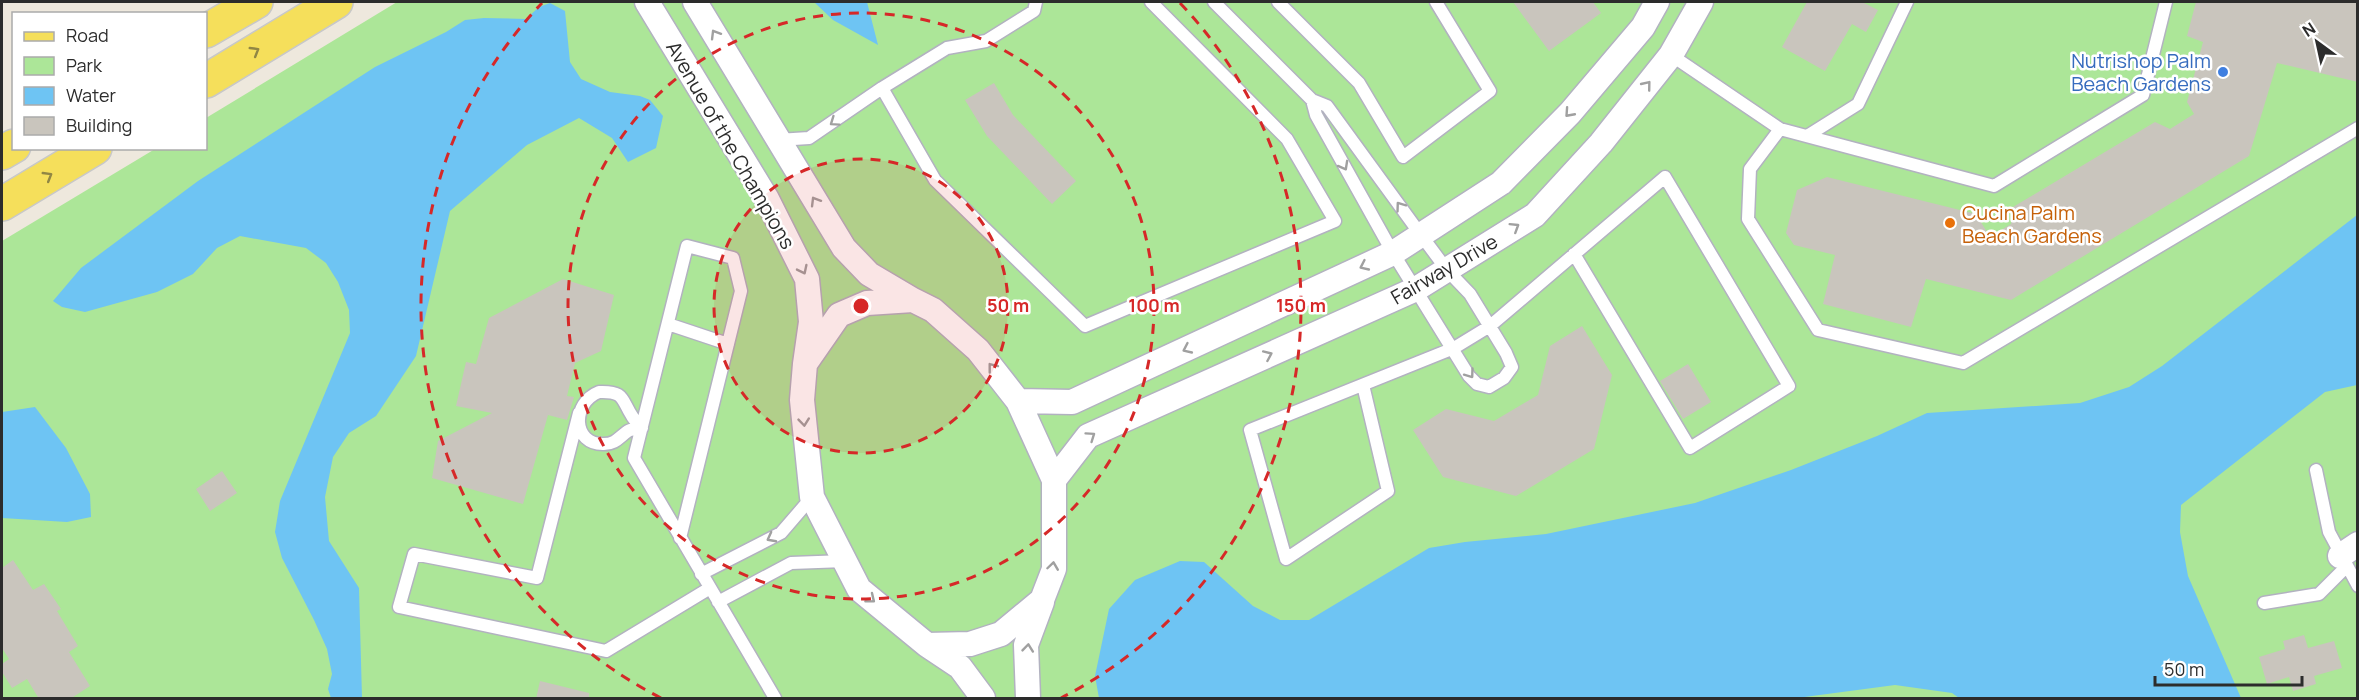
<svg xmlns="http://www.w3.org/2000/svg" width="2359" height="700" viewBox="0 0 2359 700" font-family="Manrope,sans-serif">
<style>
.green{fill:#ace698}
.water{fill:#6ec4f3}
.building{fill:#c9c5bd}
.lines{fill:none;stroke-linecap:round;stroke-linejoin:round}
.service-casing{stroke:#b2b2c0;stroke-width:15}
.minor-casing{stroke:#b2b2c0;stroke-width:27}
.primary-casing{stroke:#c8c8c8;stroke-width:36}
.service{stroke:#fff;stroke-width:12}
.minor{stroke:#fff;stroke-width:24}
.primary{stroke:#f5df5b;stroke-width:33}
.oneway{stroke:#a0a0a0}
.oneway2{stroke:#908644}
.ring{fill:none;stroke:#d62828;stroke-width:3;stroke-dasharray:10 8}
.shop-dot{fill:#3f7fe0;stroke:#fff;stroke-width:2}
.food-dot{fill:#e8710a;stroke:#fff;stroke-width:2}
.labels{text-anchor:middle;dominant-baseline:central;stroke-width:5;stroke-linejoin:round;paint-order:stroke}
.shop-label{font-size:20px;fill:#366cbe;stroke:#fff;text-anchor:end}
.street-label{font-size:20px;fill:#2c2c2c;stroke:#fff}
.food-label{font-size:20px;fill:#c56008;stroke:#fff;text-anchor:start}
.centre{fill:#d62828;stroke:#fff;stroke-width:3}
.ring-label{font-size:18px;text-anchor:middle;font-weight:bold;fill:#d62828;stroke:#fff;stroke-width:5;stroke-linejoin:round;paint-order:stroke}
</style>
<rect width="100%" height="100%" fill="#eee8dd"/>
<path class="green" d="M397 2H2357V698H2V241L155 149 206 148V118Z"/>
<path class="water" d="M814 2H867L878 45 833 20Z
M550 3 565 11 570 62 581 79 610 92 640 96 650 100 663 116 656 148 628 162 612 138 579 118 527 145 450 211 416 356 376 416 349 433 333 457 325 497 329 541 359 588 362 698H331L328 689 332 674 327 649 314 620 282 558 275 532 280 501 350 333 349 310 338 282 326 263 306 248 240 236 217 248 193 274 157 292 85 312 62 307 53 301 81 268 198 181 375 67 446 32 465 20 484 18 526 19 539 7Z
M2357 215V385L2325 392 2181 505 2180 532 2188 576 2241 698H1959L1952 693 1895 685 1797 698H1099L1095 676 1109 609 1135 580 1180 561 1204 562 1253 606 1280 620H1309L1429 548 1465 542 1546 534 1695 503 1791 470 1877 436 1927 413 2080 403 2129 387 2162 366Z
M35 407 66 448 90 494 91 517 67 522 2 518V412Z"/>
<path class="building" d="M1513 2H1593L1601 13 1549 51Z
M1807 2H1862L1878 10 1866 32 1852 24 1825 71 1782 47Z
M2196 2H2358V82L2277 63 2249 156 2011 300 1926 279 1911 327 1823 304 1835 255 1794 245 1786 233 1797 190 1827 177 1976 214 1990 237 2011 224 2013 207 2155 122 2170 129 2194 114 2187 102 2203 42 2187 36Z
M994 83 1013 115 1076 181 1052 204 987 136 965 100Z
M563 279 614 295 601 351 575 363 567 396 574 397 567 420 548 415 523 504 432 478 438 441 492 413 456 406 466 362 476 364 489 318Z
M1582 326 1612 375 1594 449 1516 496 1443 477 1413 430 1446 409 1494 421 1538 395 1550 346Z
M1688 364 1711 402 1683 419 1660 381Z
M222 471 237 493 210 511 196 489Z
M13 560 33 590 44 584 61 609 57 611 78 646 69 652 90 686 70 699H39L27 679 12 688 2 672V664L9 659 2 648V568Z
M2304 635 2308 648 2334 641 2342 668 2314 676 2316 684 2293 691 2289 677 2267 684 2259 657 2285 649 2283 641Z
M540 681 589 693V699H536Z"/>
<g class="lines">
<defs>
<path id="service" d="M1214 2 1312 100 1327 106 1421 235 1447 270 1470 294 1506 353 1512 367 1504 378 1489 387 1477 384 1469 376 1393 253 1316 115 1312 100
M1278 2 1359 83 1403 157 1490 91 1436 2
M1671 55 1780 129 1750 169 1748 219 1818 330 1963 363 2358 128
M882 88 935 180 1085 326 1335 221 1287 139 1151 2
M1780 129 1994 186 2143 95 2166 2
M1807 136 1858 104 1907 2
M778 140 809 138 882 88 947 48 986 41 1034 11 1036 2
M668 324 728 344
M1363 385 1388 491 1286 559 1250 430 1454 348 1490 326 1665 177 1789 386 1690 448 1574 254
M599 392C625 391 621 399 632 416 634 420 639 424 642 428 638 429 631 429 628 431 619 437 616 444 604 444 572 445 571 403 599 392Z
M579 413 537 578 414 554 399 607 606 651 710 588
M2316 470 2329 532 2358 586
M680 538 741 291 733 258 687 246 634 458 775 698
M701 574 781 533 812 497
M718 602 791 563 845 561
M2264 603 2319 594 2346 567"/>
<path id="minor" d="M647 2 767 199 807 279 811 322 805 364 802 400 812 497 859 589 927 645 970 644 1001 634 1042 600 1054 569V480L1018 401 978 350 933 310 913 300 867 303 839 315 805 364
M695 2 844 248 869 274 913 300
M1018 401 1072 402 1393 253 1501 183 1570 113 1643 27 1657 2
M1054 480 1088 436 1416 289 1535 215 1601 143 1671 55 1701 2
M2340 556 2358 544
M927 645 960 667 983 698
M1028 698 1026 645 1042 602"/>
<path id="primary" d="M206 31 256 2
M206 81 336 2
M2 153 14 146
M2 204 95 148"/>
</defs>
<use href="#service" class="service-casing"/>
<use href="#minor" class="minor-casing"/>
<use href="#primary" class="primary-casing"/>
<use href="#service" class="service"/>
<use href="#minor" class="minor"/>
<use href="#primary" class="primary"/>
</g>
<defs><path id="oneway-chevron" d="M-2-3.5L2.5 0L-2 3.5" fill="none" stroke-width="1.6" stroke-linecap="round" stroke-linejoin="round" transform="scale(1.5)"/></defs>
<g class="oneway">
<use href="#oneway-chevron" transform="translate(715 34) rotate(-121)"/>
<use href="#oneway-chevron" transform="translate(1647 85) rotate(-51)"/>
<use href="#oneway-chevron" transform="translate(1569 113) rotate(132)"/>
<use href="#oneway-chevron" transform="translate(834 122) rotate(145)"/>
<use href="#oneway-chevron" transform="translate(1344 166) rotate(61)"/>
<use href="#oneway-chevron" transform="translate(815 201) rotate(-121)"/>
<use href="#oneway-chevron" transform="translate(1400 206) rotate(-126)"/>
<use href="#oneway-chevron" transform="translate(1515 227) rotate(-32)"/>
<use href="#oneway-chevron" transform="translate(1364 266) rotate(155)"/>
<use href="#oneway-chevron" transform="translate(803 270) rotate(64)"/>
<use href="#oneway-chevron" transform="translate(1187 349) rotate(155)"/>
<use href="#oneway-chevron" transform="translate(1268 355) rotate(-24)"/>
<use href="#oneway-chevron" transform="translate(992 367) rotate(-128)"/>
<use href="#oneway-chevron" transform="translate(1470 374) rotate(54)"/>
<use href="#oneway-chevron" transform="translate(804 422) rotate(84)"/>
<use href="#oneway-chevron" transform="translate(1091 436) rotate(-35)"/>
<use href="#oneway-chevron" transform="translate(771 538) rotate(152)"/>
<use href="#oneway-chevron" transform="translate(1053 566) rotate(-82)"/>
<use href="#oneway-chevron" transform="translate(871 599) rotate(39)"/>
<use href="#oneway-chevron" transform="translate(1028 648) rotate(-84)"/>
</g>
<g class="oneway2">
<use href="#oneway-chevron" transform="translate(255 51) rotate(-31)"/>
<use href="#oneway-chevron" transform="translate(48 176) rotate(-31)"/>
</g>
<circle cx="861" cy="306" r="147" fill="#d62828" fill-opacity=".12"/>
<g class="ring">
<circle cx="861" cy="306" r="147"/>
<circle cx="861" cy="306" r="293"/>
<path d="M661 698A440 440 0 0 1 542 3M1180 3A440 440 0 0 1 1061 698"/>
</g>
<circle class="shop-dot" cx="2223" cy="72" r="6"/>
<circle class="food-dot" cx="1950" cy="223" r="6"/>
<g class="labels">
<g class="shop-label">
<text x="2211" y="60">Nutrishop Palm<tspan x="2211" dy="23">Beach Gardens</tspan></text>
</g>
<g class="street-label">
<text transform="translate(731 145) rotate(60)">Avenue of the Champions</text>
<text transform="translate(1444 269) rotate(-30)">Fairway Drive</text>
</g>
<g class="food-label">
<text x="1962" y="212">Cucina Palm<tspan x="1962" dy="23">Beach Gardens</tspan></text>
</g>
</g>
<circle cx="861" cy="306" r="9" class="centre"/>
<g class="ring-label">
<text x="1008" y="312">50 m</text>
<text x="1154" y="312">100 m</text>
<text x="1301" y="312">150 m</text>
</g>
<rect width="2359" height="700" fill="none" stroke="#2c2c2c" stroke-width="6"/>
<rect x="12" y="12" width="195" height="138" fill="#ffffff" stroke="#ababab" stroke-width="1.5"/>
<rect x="24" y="32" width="30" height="9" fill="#f5df5b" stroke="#ababab" stroke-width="1.5"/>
<text x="66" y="42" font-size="18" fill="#2c2c2c">Road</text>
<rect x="24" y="57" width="30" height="18" fill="#ace698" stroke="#ababab" stroke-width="1.5"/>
<text x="66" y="72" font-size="18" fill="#2c2c2c">Park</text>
<rect x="24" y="87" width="30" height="18" fill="#6ec4f3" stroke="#ababab" stroke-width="1.5"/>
<text x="66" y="102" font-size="18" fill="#2c2c2c">Water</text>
<rect x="24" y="117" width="30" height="18" fill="#c9c5bd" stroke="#ababab" stroke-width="1.5"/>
<text x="66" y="132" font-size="18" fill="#2c2c2c">Building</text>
<g transform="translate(2317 42) rotate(327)" stroke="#ffffff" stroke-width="4.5" paint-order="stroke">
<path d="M0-4.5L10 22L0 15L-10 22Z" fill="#2c2c2c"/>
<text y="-9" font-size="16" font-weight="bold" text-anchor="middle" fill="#2c2c2c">N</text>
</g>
<path d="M2155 676v9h147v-9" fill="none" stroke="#2c2c2c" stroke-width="3"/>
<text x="2164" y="676" font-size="18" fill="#2c2c2c" stroke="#ffffff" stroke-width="4.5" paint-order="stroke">50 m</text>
</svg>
